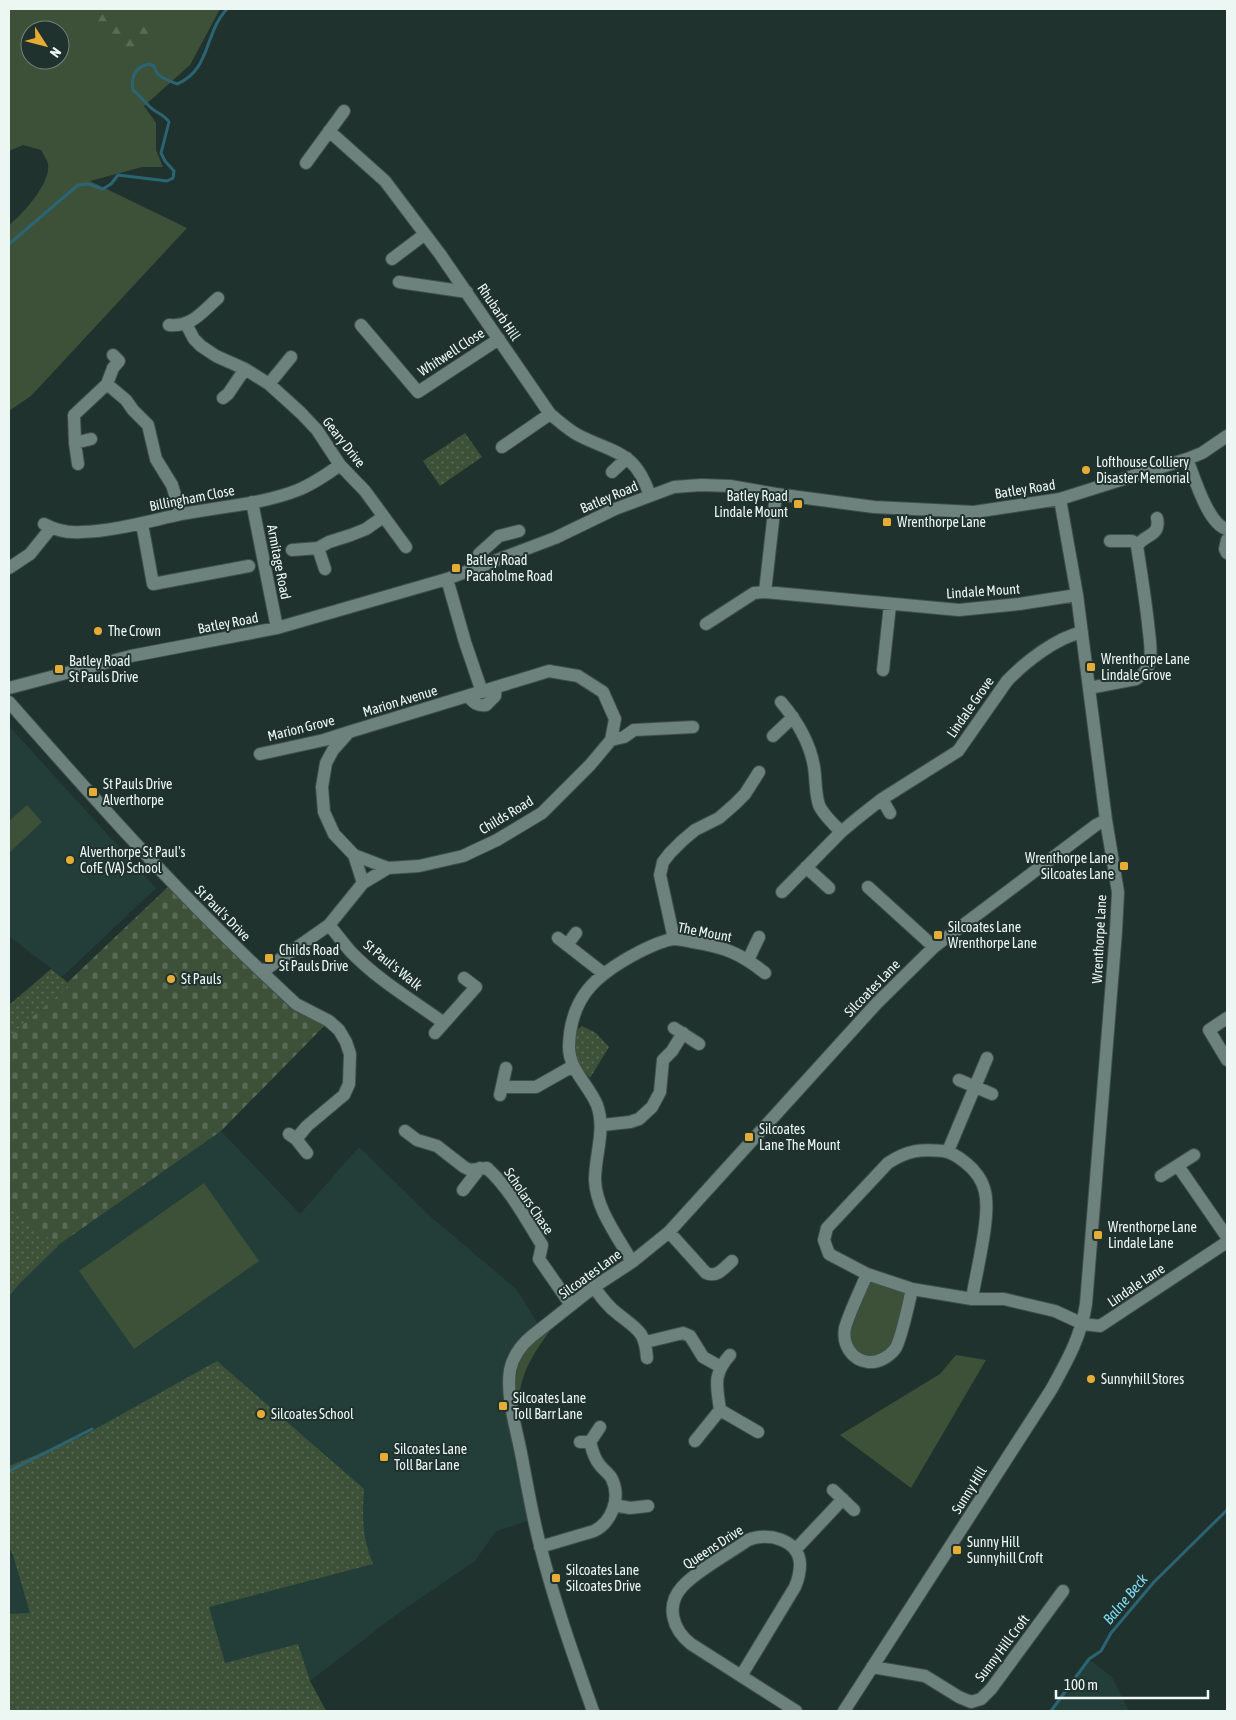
<svg xmlns="http://www.w3.org/2000/svg" width="1236" height="1720" viewBox="0 0 1236 1720" font-family="'Asap Condensed',sans-serif">
<style>
.built{fill:#233e38}
.grass{fill:#3d5139;fill-rule:evenodd}
.forest{fill:url(#forest-firs)}
.cemetery{fill:url(#cemetery-stones)}
.park{fill:url(#park-dots)}
.lines{fill:none;stroke-linecap:round;stroke-linejoin:round}
.stream{stroke:#2b6574;stroke-width:3}
.minor-casing{stroke:#3f4f4b;stroke-width:14}
.minor{stroke:#6e827d;stroke-width:12}
.poi-dot{fill:#e5ad35;stroke:#20322e;stroke-width:2}
.labels{text-anchor:middle;dominant-baseline:central;stroke-width:4;stroke-linejoin:round;paint-order:stroke}
.street-label{font-size:14px;fill:#ecf7f4;stroke:#20322e}
.poi-label{font-size:14px;fill:#ecf7f4;stroke:#20322e;text-anchor:start}
.water-label{font-size:15px;font-style:italic;fill:#7edbf3;stroke:#20322e}
</style>
<defs>
<pattern id="forest-firs" width="22" height="20" patternUnits="userSpaceOnUse" patternTransform="scale(1.25)"><rect width="22" height="20" fill="#3d5139"/><path d="M5 1l3.5 6h-7zM16 11l3.5 6h-7z" fill="#596b56"/></pattern>
<pattern id="cemetery-stones" width="16" height="16" patternUnits="userSpaceOnUse" patternTransform="scale(1.25)"><rect width="16" height="16" fill="#3d5139"/><path d="M2 7V4a2 2 0 0 1 4 0v3zM10 15v-3a2 2 0 0 1 4 0v3z" fill="#596b56"/></pattern>
<pattern id="park-dots" width="8" height="8" patternUnits="userSpaceOnUse" patternTransform="scale(1.25)"><rect width="8" height="8" fill="#3d5139"/><path d="M2 2h.1M6 6h.1" fill="none" stroke="#596b56" stroke-width="1.8" stroke-linecap="round"/></pattern>
</defs>
<rect width="100%" height="100%" fill="#20322e"/>
<path class="built" d="M9 726 156 888 62 977 9 936Z
M221 1131 300 1214 359 1147 430 1216 517 1290 541 1329 511 1368 534 1519 496 1531 475 1561 393 1617 310 1681 326 1711H9V1283L57 1246Z
M1089 1659 1112 1677 1129 1711H1051Z"/>
<path class="grass" d="M9 9H220L190 65 144 106 156 123V150L163 167H142L90 181 187 228 31 396 9 411V225C23 214 51 183 48 164 47 159 43 154 41 150L23 145 9 151ZM30 30H60V60H30Z
M27 805 42 822 9 853V821Z
M204 1183 259 1261 134 1349 79 1271Z
M867 1274 912 1289 889 1356 854 1357 845 1328Z
M552 1328C535 1351 519 1374 519 1404L517 1402C512 1363 522 1350 552 1328Z
M956 1355 986 1360 911 1488 840 1435 940 1374Z"/>
<path class="forest" d="M82 9H111L117 22 124 28C136 25 143 23 153 33L128 52H122L101 31 88 21Z"/>
<path class="cemetery" d="M172 883 262 972 329 1021 221 1131 57 1246 9 1212V1035L68 982Z"/>
<path class="park" d="M465 433 482 457 440 486 423 461Z
M51 969 65 980 70 986 9 1036V1005Z
M582 1026 596 1033 609 1047 590 1078C573 1059 574 1055 576 1031Z
M9 1207 58 1246 20 1283 9 1296Z
M217 1361 364 1489C362 1518 362 1537 373 1564L209 1607 225 1663 298 1644 310 1681 326 1711H9V1614L30 1613 13 1555 9 1548V1466L83 1436Z"/>
<g class="lines">
<path class="stream" d="M9 244 78 185 88 184 103 189 111 184 118 175 167 181 173 178 174 171 165 161 161 153 169 122C164 114 156 113 150 107 145 102 139 95 133 90 131 77 135 67 149 64L154 66C157 78 166 79 177 84 211 70 204 33 227 9
M9 1471 92 1429
M1051 1711 1089 1659 1101 1651 1111 1633 1154 1582 1227 1510"/>
<defs>
<path id="minor" d="M329 131 385 181 440 254 550 414C559 421 567 429 578 435 615 454 635 450 650 496
M306 163 344 111
M392 259 425 234
M399 282 467 292
M186 324 194 339 201 346 216 356 245 369 269 384 301 413 317 430 340 465 365 491 406 547
M169 325C192 327 202 312 218 298
M361 325 418 392 499 339
M107 384 126 400 133 410 148 425 156 459 172 485 181 514
M269 384 291 357
M223 398 228 394 245 369
M75 443 91 439
M502 447 550 414
M1187 459C1194 476 1208 525 1227 529
M78 464 75 443 74 415 107 384 113 368 119 361 113 355
M612 472 627 458
M252 502 277 628
M44 524C55 530 68 533 81 532 115 531 149 521 182 514 218 507 263 504 298 490 313 484 326 475 340 465
M142 524 153 584 249 566
M1227 540 1225 549 1227 553
M1110 541H1132L1138 544
M318 548 325 569
M292 550 318 548 329 542 351 535 366 529 383 517
M482 566 479 554 499 536 519 531
M9 568 30 554 51 528
M447 579 465 642 482 692
M765 592 776 494
M706 624 754 593 765 592 959 610 1019 604 1077 595
M883 670 890 605
M9 688 131 656 277 628 447 579 555 538 615 509 674 487 701 485 730 486 776 494 874 507 974 512 1060 499 1187 459 1202 453 1227 436
M1089 688 1136 679C1143 675 1148 670 1150 661 1152 649 1149 635 1148 623 1145 597 1141 571 1137 546 1144 534 1161 537 1157 518
M468 696C474 703 477 706 486 705L495 696 496 688
M9 702C91 795 172 887 262 972L329 925 363 883 388 868 419 866 463 856 497 840 542 813 590 765 611 740 624 737 634 730 693 727
M781 702C797 721 810 742 814 767 816 779 815 793 819 805 823 815 834 824 841 832
M773 736 793 717
M260 754 324 740 349 732
M882 799 890 813
M354 855 363 883
M806 867 829 888
M388 868 354 855 334 834 324 812 322 787 326 763 333 750 349 732 549 671 578 676 603 692 615 719 611 740
M868 887 934 947
M782 892 841 832 859 817 882 799 958 751 1007 681C1025 662 1056 638 1082 632
M329 925C336 933 343 943 351 952 378 980 412 1000 444 1023
M558 938 603 973
M674 939 660 875 663 862 670 853 682 841 695 830 719 818 735 804 745 794 759 772
M567 945 576 933
M748 960 759 937
M262 972 296 1004 329 1021 339 1030 346 1042 350 1054 349 1084 344 1095 307 1126 296 1139
M1227 1018 1209 1030 1227 1060
M674 1028 699 1044
M435 1033 476 987 464 978
M959 1080 992 1094
M502 1087H536L573 1066
M500 1095 506 1068
M602 1125 630 1122 639 1119 652 1107 660 1092 663 1060 672 1051 683 1033
M405 1131 417 1140 437 1146 464 1167 470 1170 487 1168C510 1189 525 1218 542 1245L539 1259 571 1305
M289 1134 296 1139 307 1153
M948 1151 987 1058
M1178 1166 1227 1237
M1161 1176 1194 1155
M463 1190 480 1168
M669 1232 706 1273C717 1278 724 1268 732 1261
M632 1262C618 1237 596 1209 595 1180 595 1154 606 1130 597 1105 589 1085 569 1070 569 1047 570 996 597 974 639 952 649 947 663 940 674 939 680 939 687 941 693 942 724 947 740 953 765 973
M867 1274C861 1289 849 1313 845 1328 842 1345 852 1360 868 1362 878 1363 889 1357 895 1349 901 1341 909 1302 912 1289
M594 1287C601 1297 608 1307 618 1314 638 1330 645 1331 647 1358
M972 1299C976 1272 991 1216 985 1192 983 1181 975 1170 966 1163 960 1158 951 1152 943 1151 920 1149 908 1150 888 1163L827 1228 824 1240 829 1254 867 1274 912 1289 972 1299H1004L1055 1311 1083 1324 1100 1326 1227 1242
M646 1342 683 1333 690 1336 703 1357 719 1366
M730 1355C712 1375 717 1386 720 1410L758 1432
M695 1441 720 1410
M580 1442H590L600 1427
M833 1490 854 1510
M614 1505 630 1508 648 1506
M540 1547 594 1531C612 1522 621 1498 612 1479 609 1473 603 1470 599 1464 594 1458 592 1450 590 1442
M795 1550 843 1499
M872 1667 925 1676 959 1697 971 1702 981 1699 991 1689 1063 1591
M741 1676 795 1587C798 1580 800 1573 800 1564 799 1539 767 1532 748 1540 730 1553 696 1571 682 1587 665 1606 673 1630 691 1644L796 1711
M593 1711C574 1657 554 1601 540 1545 532 1515 527 1484 521 1453 516 1427 506 1397 510 1370 513 1356 521 1345 532 1336L594 1287 632 1262 669 1232 877 1003 934 947 1096 825 1106 820
M844 1711 1051 1390C1067 1361 1081 1337 1086 1304L1116 931 1118 892 1106 820 1077 595 1060 499"/>
</defs>
<use href="#minor" class="minor-casing"/>
<use href="#minor" class="minor"/>
</g>
<g class="poi-dot">
<circle cx="1086" cy="470" r="5"/>
<rect x="793" y="499" width="10" height="10" rx="2.5"/>
<rect x="882" y="517" width="10" height="10" rx="2.5"/>
<rect x="451" y="563" width="10" height="10" rx="2.5"/>
<circle cx="98" cy="631" r="5"/>
<rect x="1086" y="662" width="10" height="10" rx="2.5"/>
<rect x="54" y="664" width="10" height="10" rx="2.5"/>
<rect x="88" y="787" width="10" height="10" rx="2.5"/>
<circle cx="70" cy="860" r="5"/>
<rect x="1119" y="861" width="10" height="10" rx="2.5"/>
<rect x="933" y="930" width="10" height="10" rx="2.5"/>
<rect x="264" y="953" width="10" height="10" rx="2.5"/>
<circle cx="171" cy="979" r="5"/>
<rect x="744" y="1132" width="10" height="10" rx="2.5"/>
<rect x="1093" y="1230" width="10" height="10" rx="2.5"/>
<circle cx="1091" cy="1379" r="5"/>
<rect x="498" y="1401" width="10" height="10" rx="2.5"/>
<circle cx="261" cy="1414" r="5"/>
<rect x="379" y="1452" width="10" height="10" rx="2.5"/>
<rect x="952" y="1545" width="10" height="10" rx="2.5"/>
<rect x="551" y="1573" width="10" height="10" rx="2.5"/>
</g>
<g class="labels">
<g class="street-label">
<text transform="translate(499 312) rotate(56)">Rhubarb Hill</text>
<text transform="translate(451 352) rotate(-33)">Whitwell Close</text>
<text transform="translate(344 442) rotate(52)">Geary Drive</text>
<text transform="translate(1025 489) rotate(-9)">Batley Road</text>
<text transform="translate(609 497) rotate(-23)">Batley Road</text>
<text transform="translate(192 498) rotate(-11)">Billingham Close</text>
<text transform="translate(279 562) rotate(79)">Armitage Road</text>
<text transform="translate(983 591) rotate(-4)">Lindale Mount</text>
<text transform="translate(228 623) rotate(-11)">Batley Road</text>
<text transform="translate(400 701) rotate(-17)">Marion Avenue</text>
<text transform="translate(970 707) rotate(-55)">Lindale Grove</text>
<text transform="translate(301 728) rotate(-14)">Marion Grove</text>
<text transform="translate(506 815) rotate(-31)">Childs Road</text>
<text transform="translate(223 913) rotate(45)">St Paul's Drive</text>
<text transform="translate(705 932) rotate(11)">The Mount</text>
<text transform="translate(1099 939) rotate(-87)">Wrenthorpe Lane</text>
<text transform="translate(393 965) rotate(39)">St Paul's Walk</text>
<text transform="translate(872 988) rotate(-46)">Silcoates Lane</text>
<text transform="translate(529 1201) rotate(56)">Scholars Chase</text>
<text transform="translate(590 1274) rotate(-36)">Silcoates Lane</text>
<text transform="translate(1136 1285) rotate(-34)">Lindale Lane</text>
<text transform="translate(969 1490) rotate(-58)">Sunny Hill</text>
<text transform="translate(713 1547) rotate(-33)">Queens Drive</text>
<text transform="translate(1002 1648) rotate(-53)">Sunny Hill Croft</text>
</g>
<g class="poi-label">
<text x="1096" y="462">Lofthouse Colliery<tspan x="1096" dy="16">Disaster Memorial</tspan></text>
<text x="788" y="496" text-anchor="end">Batley Road<tspan x="788" dy="16">Lindale Mount</tspan></text>
<text x="897" y="522">Wrenthorpe Lane</text>
<text x="466" y="560">Batley Road<tspan x="466" dy="16">Pacaholme Road</tspan></text>
<text x="108" y="631">The Crown</text>
<text x="1101" y="659">Wrenthorpe Lane<tspan x="1101" dy="16">Lindale Grove</tspan></text>
<text x="69" y="661">Batley Road<tspan x="69" dy="16">St Pauls Drive</tspan></text>
<text x="103" y="784">St Pauls Drive<tspan x="103" dy="16">Alverthorpe</tspan></text>
<text x="80" y="852">Alverthorpe St Paul's<tspan x="80" dy="16">CofE (VA) School</tspan></text>
<text x="1114" y="858" text-anchor="end">Wrenthorpe Lane<tspan x="1114" dy="16">Silcoates Lane</tspan></text>
<text x="948" y="927">Silcoates Lane<tspan x="948" dy="16">Wrenthorpe Lane</tspan></text>
<text x="279" y="950">Childs Road<tspan x="279" dy="16">St Pauls Drive</tspan></text>
<text x="181" y="979">St Pauls</text>
<text x="759" y="1129">Silcoates<tspan x="759" dy="16">Lane The Mount</tspan></text>
<text x="1108" y="1227">Wrenthorpe Lane<tspan x="1108" dy="16">Lindale Lane</tspan></text>
<text x="1101" y="1379">Sunnyhill Stores</text>
<text x="513" y="1398">Silcoates Lane<tspan x="513" dy="16">Toll Barr Lane</tspan></text>
<text x="271" y="1414">Silcoates School</text>
<text x="394" y="1449">Silcoates Lane<tspan x="394" dy="16">Toll Bar Lane</tspan></text>
<text x="967" y="1542">Sunny Hill<tspan x="967" dy="16">Sunnyhill Croft</tspan></text>
<text x="566" y="1570">Silcoates Lane<tspan x="566" dy="16">Silcoates Drive</tspan></text>
</g>
<g class="water-label">
<text transform="translate(1125 1599) rotate(-50)">Balne Beck</text>
</g>
</g>
<rect width="1236" height="1720" fill="none" stroke="#ecf7f4" stroke-width="20"/>
<g transform="translate(45 45) rotate(126)"><circle r="24" fill="#20322e" stroke="#72817d"/>
<path d="M0-4L9 19L0 12L-9 19Z" fill="#e5ad35"/>
<text y="-8" font-size="14" font-weight="bold" text-anchor="middle" fill="#ecf7f4">N</text>
</g>
<path d="M1056 1690v8h152v-8" fill="none" stroke="#ecf7f4" stroke-width="2.5"/>
<text x="1064" y="1690" font-size="15" fill="#ecf7f4" stroke="#20322e" stroke-width="4" paint-order="stroke">100 m</text>
</svg>
